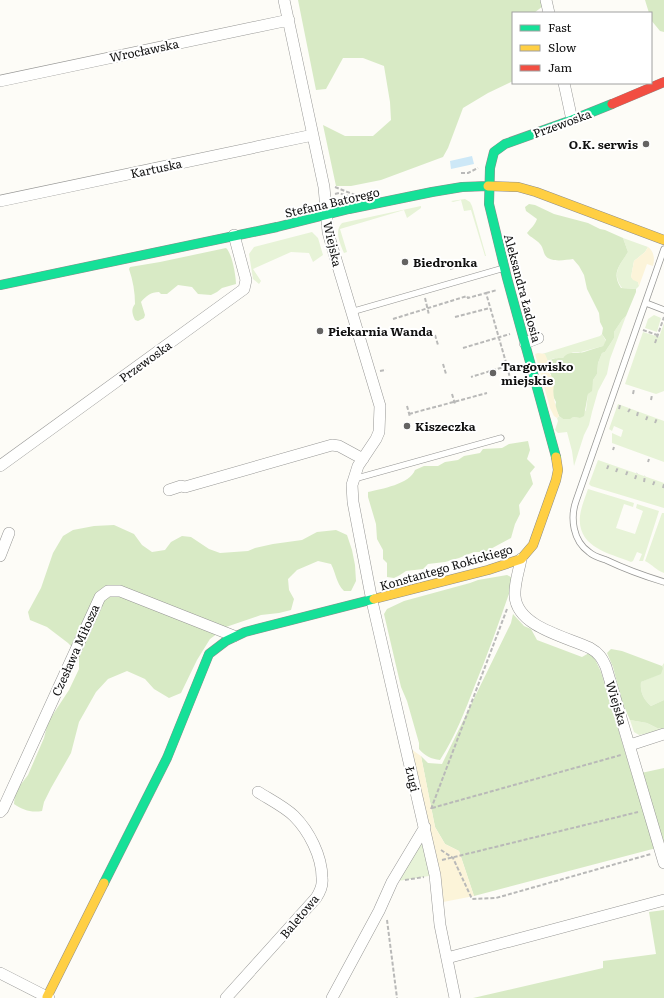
<svg xmlns="http://www.w3.org/2000/svg" width="664" height="998" viewBox="0 0 664 998" font-family="Literata,serif">
<style>
.green{fill:#e7f3d7}
.forest{fill:#d8eac5}
.sand{fill:#fcf4d9}
.water{fill:#cde8f7}
.lines{fill:none;stroke-linecap:round;stroke-linejoin:round}
.lane-casing{stroke:#979795;stroke-width:7}
.street-casing{stroke:#979795;stroke-width:12}
.fast-casing{stroke:#8e8d8b;stroke-width:10}
.slow-casing{stroke:#8e8d8b;stroke-width:10}
.jam-casing{stroke:#8e8d8b;stroke-width:10}
.path{stroke:#b9b9b8;stroke-width:2;stroke-dasharray:4 2;stroke-linecap:butt}
.lane{stroke:#fffffe;stroke-width:5.5}
.street{stroke:#fffffe;stroke-width:11}
.fast{stroke:#16e098;stroke-width:9}
.slow{stroke:#ffcf43;stroke-width:9}
.jam{stroke:#f24e42;stroke-width:9}
.poi-dot{fill:#646362;stroke:#fff;stroke-width:1.5}
.labels{text-anchor:middle;dominant-baseline:central;stroke-width:4;stroke-linejoin:round;paint-order:stroke}
.street-label{font-size:12px;fill:#111;stroke:#fff}
.poi-label{font-size:12px;font-weight:bold;fill:#111;stroke:#fff;text-anchor:start}
</style>
<rect width="100%" height="100%" fill="#fdfcf7"/>
<path class="green" d="M465 199 470 202 472 206 486 256H485L471 210 464 211 461 200 453 202 451 201Z
M421 206V208L407 218 404 210 340 229 347 252 344 253C340 243 334 231 342 223Z
M312 232 318 238 323 255 313 262 309 253 291 252 253 269 261 281 259 284 253 279 249 254 254 247Z
M623 238 648 247 645 252 634 261 631 277 638 282 639 286 636 289 622 288C611 273 620 265 628 252Z
M654 315 661 318 657 332 645 328 648 319Z
M626 316 610 359 607 374 598 391 592 412 589 425 584 435 574 466 572 451 567 432 558 433 555 430 558 421 557 418 559 416 563 419 573 417 580 418 586 410 588 394 593 380 597 374 598 363 602 353 605 352 614 338V332L622 320Z
M664 323V391L656 394 625 384 643 332 659 337Z
M602 334 606 341 603 346 581 352H573L563 358H554L548 361 542 354 600 336Z
M618 404 664 421V462L612 443V433L621 437 623 430 614 426 612 431 609 429Z
M598 460 664 483V508L591 486 589 484Z
M588 489 634 503 633 507 624 504 616 528 635 534 643 511 636 508 637 504 659 511 643 561H639L642 554 637 552 633 561 631 562C608 553 577 547 580 516 581 507 585 498 588 489Z
M662 513H664V573C656 570 653 565 645 561Z
M664 663V700L651 706C643 699 640 692 641 682L657 675 663 668 662 666Z
M630 720 647 723 657 728H664V730L639 735 634 732Z
M425 827 435 875 392 882Z"/>
<path class="forest" d="M298 0H542L543 6 534 13H513V81L488 93 463 108 448 148 443 157 381 180 351 186H336L323 125 345 136H373L391 120 390 102 384 66 363 58H343L326 89 316 90Z
M645 0H664V32L660 31 651 20V13H649Z
M529 204 535 205 554 214 588 223 600 229 605 230 623 238 628 252C620 265 611 273 621 288L636 289V292L626 316 622 320 614 332V338L605 352 602 353 598 363 597 374 593 380 592 391 588 394 584 416 580 418 573 417 570 419H563L559 416 555 407 556 402 553 396 551 374 546 369C547 358 554 358 563 358 569 350 576 354 584 352 590 350 596 348 603 346L606 340 602 334 603 328 600 322 599 313 587 289 584 275 579 266 573 259C565 260 550 263 545 255 543 251 543 247 540 244 536 239 531 238 527 233 531 228 535 225 537 219L526 211 525 207Z
M226 248C232 253 236 276 236 284L222 288 217 292 211 295 198 294 192 287 178 285 167 294H161L159 292C151 292 146 296 141 302L145 315 144 318 138 321 135 320C132 314 131 309 135 304 135 292 133 281 129 269L130 267 160 262Z
M528 441 530 450 527 459 535 467 530 473 533 484 519 505 520 514 515 524 511 538 485 552H474L459 558 445 562 428 564 423 569 406 571 400 575 394 578 387 577V563L383 559V550L377 539 376 524 368 497V492C381 489 410 484 415 470L424 466H438L445 462 458 460 464 456 480 453 483 449 502 448 509 444Z
M114 525 134 534 142 545 152 552 165 550 171 542 182 536 191 537 209 549 220 553 248 551 255 548 273 544 302 540 317 532 336 530 347 535 352 550 355 565 356 581 351 591H344C336 583 336 573 331 564L318 561 297 570 288 579 289 590 294 599 291 610 279 613 261 615 226 627 210 639 197 660 181 693 169 698 154 689 145 679 127 671 108 679 96 692 79 722 71 753 51 788 44 802 42 811C31 813 23 810 14 804L15 792 28 775 44 738 48 722 69 690 79 669V654L68 643 47 627 30 620 28 612 41 588 53 553 63 536 73 530 94 526Z
M507 575 511 577 513 582C501 617 489 651 475 685 465 711 455 737 440 760 431 759 425 756 419 749V743L407 701 401 687 384 614 387 609 404 601 470 583 478 580Z
M513 614 524 626 531 629 537 640 582 657 589 653 595 659 601 672 632 775 664 768V846L474 896 459 851 445 844 435 827 421 756 428 763 442 764 511 623Z
M611 649 622 651 662 666 663 668 661 674 641 682C640 692 643 699 651 706L664 700V728H657L647 723 630 720 622 702 613 667 607 653Z
M664 910V998H473L603 968V961L656 954 649 912Z"/>
<path class="sand" d="M648 247C654 251 655 259 653 266L647 264 639 286 638 282 633 280 631 277 634 261 645 252Z
M538 353 545 354 548 361 546 369 555 381C551 393 555 405 559 416L557 418 554 416 550 408 535 354Z
M405 745 421 756 435 827 445 844 459 851 474 896 438 903Z"/>
<path class="water" d="M472 156 474 164 451 169 450 161Z"/>
<g class="lines">
<defs>
<path id="lane" d="M664 249 576 501C570 518 573 541 589 552 593 556 600 558 606 560 625 569 644 576 664 582
M646 303 664 310
M351 312 504 268
M354 479 501 438"/>
<path id="street" d="M284 0 324 187 328 232 331 243 380 406 379 432 376 439 358 466 352 485 353 502 372 601 435 875 440 925 455 998
M546 0 549 13
M0 81 289 20
M564 83 572 120
M0 201 313 135
M525 343 538 338
M0 466 244 289 246 280 234 235
M169 490 181 486 185 487 332 445 339 446 363 459
M0 556 9 533
M521 559C519 571 514 584 515 596 517 627 567 637 590 648 599 653 602 658 606 667L664 863
M630 745 664 734
M0 812 3 809 100 597 108 591H120L234 636
M447 958 664 900
M0 973 49 998
M226 998 316 898C320 892 323 885 322 878 322 856 309 831 294 816 285 807 269 799 258 792
M332 998 379 911 392 882 425 827"/>
<path id="fast" d="M0 285 277 227 349 209 432 192 462 187 488 186
M556 457 507 278 489 204 490 168 494 152 505 144 572 120 612 104
M104 883 167 758 209 654 226 641 245 632 374 599"/>
<path id="slow" d="M488 186 518 187 536 192 664 240
M374 599 488 570 521 559 533 545 556 480 558 470 556 457
M47 997 104 883"/>
<path id="jam" d="M612 104 664 82"/>
</defs>
<use href="#lane" class="lane-casing"/>
<use href="#street" class="street-casing"/>
<use href="#fast" class="fast-casing"/>
<use href="#slow" class="slow-casing"/>
<use href="#jam" class="jam-casing"/>
<path class="path" d="M461 173H468L478 168
M335 187 355 195
M335 194 339 193 348 196
M450 269 462 265
M486 293 497 290
M425 298 429 315
M455 317 490 308
M393 319 467 296 468 298 486 293 507 366 471 377
M643 330 657 335
M435 335 438 345
M655 343 664 317
M463 348 510 334
M443 364 446 374
M507 366 511 382
M380 371 386 370
M452 394 455 404
M633 394 634 389
M651 400 652 395
M407 406 410 417
M619 409 620 405
M628 412 630 409
M409 414 487 393
M637 416 638 412
M646 420 648 415
M655 423 657 418
M613 450 614 447
M648 462 649 459
M607 469 609 464
M616 472 618 467
M626 475 628 470
M635 479 637 473
M644 482 645 476
M653 485 655 480
M663 488 664 484
M432 808 621 755
M431 809 507 609
M441 850 453 858 472 899 496 898 651 854
M442 860 638 812
M405 880 424 877
M387 920 397 998"/>
<use href="#lane" class="lane"/>
<use href="#street" class="street"/>
<use href="#fast" class="fast"/>
<use href="#slow" class="slow"/>
<use href="#jam" class="jam"/>
</g>
<g class="poi-dot">
<circle cx="646" cy="144" r="4"/>
<circle cx="405" cy="262" r="4"/>
<circle cx="320" cy="331" r="4"/>
<circle cx="493" cy="373" r="4"/>
<circle cx="407" cy="426" r="4"/>
</g>
<g class="labels">
<g class="street-label">
<text transform="translate(144 50) rotate(-12)">Wrocławska</text>
<text transform="translate(562 123) rotate(-20)">Przewoska</text>
<text transform="translate(156 168) rotate(-12)">Kartuska</text>
<text transform="translate(332 202) rotate(-13)">Stefana Batorego</text>
<text transform="translate(333 244) rotate(77)">Wiejska</text>
<text transform="translate(523 288) rotate(75)">Aleksandra Ładosia</text>
<text transform="translate(145 361) rotate(-36)">Przewoska</text>
<text transform="translate(446 567) rotate(-16)">Konstantego Rokickiego</text>
<text transform="translate(75 650) rotate(-66)">Czesława Miłosza</text>
<text transform="translate(617 703) rotate(73)">Wiejska</text>
<text transform="translate(413 779) rotate(77)">Ługi</text>
<text transform="translate(299 916) rotate(-50)">Baletowa</text>
</g>
<g class="poi-label">
<text x="638" y="144" text-anchor="end">O.K. serwis</text>
<text x="413" y="262">Biedronka</text>
<text x="328" y="331">Piekarnia Wanda</text>
<text x="501" y="366">Targowisko<tspan x="501" dy="14">miejskie</tspan></text>
<text x="415" y="426">Kiszeczka</text>
</g>
</g>
<rect x="512" y="12" width="140" height="72" fill="#ffffff" stroke="#a0a0a0"/>
<rect x="520" y="25" width="20" height="6" fill="#16e098" stroke="#a0a0a0"/>
<text x="548" y="32" font-size="12" fill="#111111">Fast</text>
<rect x="520" y="45" width="20" height="6" fill="#ffcf43" stroke="#a0a0a0"/>
<text x="548" y="52" font-size="12" fill="#111111">Slow</text>
<rect x="520" y="65" width="20" height="6" fill="#f24e42" stroke="#a0a0a0"/>
<text x="548" y="72" font-size="12" fill="#111111">Jam</text>
</svg>
